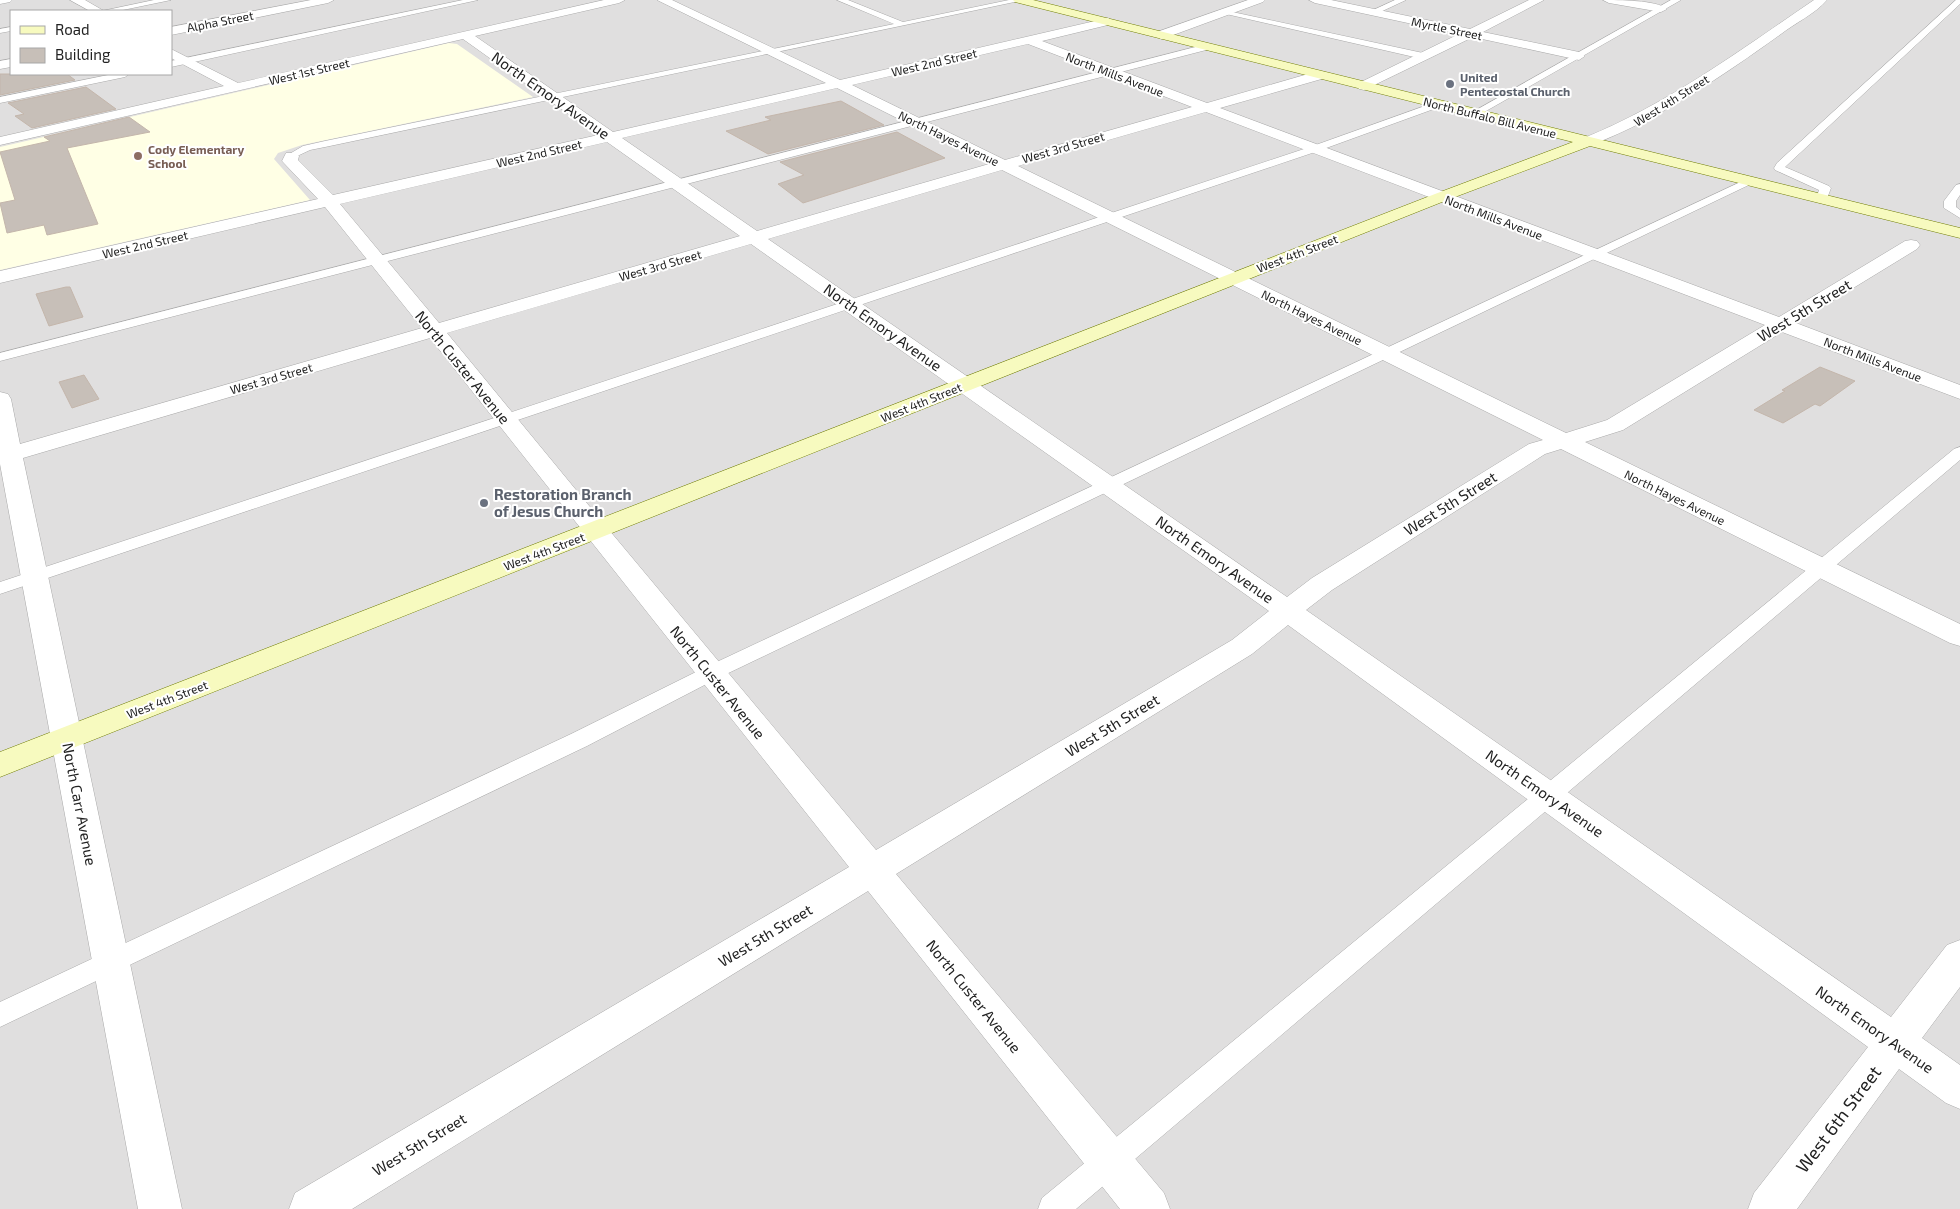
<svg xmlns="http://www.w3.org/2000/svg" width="1960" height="1209" viewBox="0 0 1960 1209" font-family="'Exo 2',sans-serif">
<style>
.residential{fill:#e0dfdf;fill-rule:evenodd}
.education{fill:#ffffe5}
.building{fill:#c7bfb8;stroke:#c4b6ab}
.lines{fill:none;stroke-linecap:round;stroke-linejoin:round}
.service-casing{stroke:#a9a9a9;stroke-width:1}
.minor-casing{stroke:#a9a9a9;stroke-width:1}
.secondary-casing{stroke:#707d05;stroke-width:1}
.service{fill:#fff;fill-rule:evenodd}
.minor{fill:#fff;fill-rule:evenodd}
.secondary{fill:#f7fabf;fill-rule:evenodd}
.worship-dot{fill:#6b7280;stroke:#fff;stroke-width:2}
.education-dot{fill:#8d6e63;stroke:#fff;stroke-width:2}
.labels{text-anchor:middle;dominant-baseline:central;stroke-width:4;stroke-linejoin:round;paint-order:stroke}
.far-street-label{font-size:12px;fill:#222;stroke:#fff}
.far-worship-label{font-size:12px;font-weight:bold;fill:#5b616d;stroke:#fff;text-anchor:start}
.far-education-label{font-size:12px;font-weight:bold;fill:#785e54;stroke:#fff;text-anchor:start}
.street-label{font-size:15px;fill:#222;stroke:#fff}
.worship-label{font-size:15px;font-weight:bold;fill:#5b616d;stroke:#fff;text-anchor:start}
.near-street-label{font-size:18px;fill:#222;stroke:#fff}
</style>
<rect width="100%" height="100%" fill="#f2efe9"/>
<path class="residential" d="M0 0H1960V1209H0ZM11 11H171V74H11Z"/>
<path class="education" d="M449 43 457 44 533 97 302 145 278 153 274 159 310 200 0 270V147Z"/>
<path class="building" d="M0 74H67L75 80 0 95Z
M86 87 116 109 32 128 15 116 24 114 8 103Z
M841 101 884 125 768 154 726 131 771 120 765 117Z
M129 117 150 132 67 148 98 224 47 235 44 225 7 233 0 203 15 200 0 152 50 141 44 137Z
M897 132 945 158 803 203 778 184 804 175 780 162Z
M66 287H70L83 317 49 326 36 294Z
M1820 367 1855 381 1820 406 1815 404 1783 423 1754 410 1785 391 1782 390Z
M84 375 99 399 72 408 59 382Z"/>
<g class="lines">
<defs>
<path id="service" d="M154 0H171L118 11H102Z
M463 0H478L171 67V61Z
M837 0H848L903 22 1009 0H1024L325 147 310 150 291 159 286 156 303 146 325 141 894 24Z
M1395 0H1406L1376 14 1369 12Z
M1671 0H1681L1479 115 1476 116 1471 113Z
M1956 0H1960V4L1785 167 1829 186 1831 188 1826 201 1822 202 1816 199 1819 190 1775 170 1774 168 1777 163Z
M1223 10 1423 53 1427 56 1423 59 1226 14H1223Z
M11 27V31L0 33V29Z
M1207 44 1210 45V49L0 361V353Z
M113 74H129L125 77 0 103V97Z
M1439 101 1444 104 1442 106 1318 151 0 594V582L1310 147Z
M1749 178 1753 179 1754 181 1753 183 718 678 587 746 0 1027V1002L571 734 704 668Z
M1960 184V195L1956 201V207L1960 210V218L1944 208V201L1956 185Z
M1960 447V460L1076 1209H1038L1042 1198 1954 449Z"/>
<path id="minor" d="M0 0H12L10 2 0 4Z
M70 0H85L104 11H90Z
M311 0H334L328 3 171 35V27Z
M604 0H625L619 3 475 36 613 132 826 83 657 0H672L840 80 1108 18 1114 22 1112 24 1042 41 1207 103 1315 72H1325L1327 75 1325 78 1220 108 1779 317 1905 241 1911 240 1917 241 1920 245 1917 249 1796 323 1960 385V399L1782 332 1623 430 1585 442 1960 624V646L1950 643 1561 449 1545 454 1332 590 1306 610 1891 1017 1947 945 1960 940V987L1922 1038 1960 1065V1109L1946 1103 1899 1069 1797 1209H1748L1754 1193 1868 1047 1288 625 1252 654 896 874 1164 1193 1170 1209H1120L868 891 352 1209H289L295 1193 849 867 430 338 23 458 182 1209H138L0 464V392L8 394 11 399 20 444 422 328 325 207 0 283V271L318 199 282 161 286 153H296L299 156 298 160 333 195 598 135 463 39 0 145V137L224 86 171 58V49L238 83ZM1028 44 1192 107 1005 160 852 85ZM837 88 989 164 757 231 622 138ZM1206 112 1765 325 1607 420 1566 433 1018 166ZM607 142 740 236 439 323 340 204ZM1002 170 1543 440 1529 444 1312 578 1287 597 768 239ZM751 244 1269 611 1232 640 876 850 604 524 447 333Z
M1248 0H1265L1263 2 1165 38 1161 39 1155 35 1157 32Z
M1309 0H1331L1470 29 1529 0H1544L1483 32 1579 52 1585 56 1579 60 1473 37 1364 90 1359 89 1357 86 1359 83 1459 34 1315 3Z
M1603 0C1618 0 1657 0 1667 9L1661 12 1609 3Z
M1814 0H1827C1815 14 1795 23 1781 34 1721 77 1662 117 1594 144H1584L1582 141 1584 138C1668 104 1739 51 1814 0Z
M11 59V67L0 69V61Z"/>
<path id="secondary" d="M1013 0H1033L1960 228V238L1590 146 1447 200 0 777V752L1435 194 1573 142 1015 2Z"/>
</defs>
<use href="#service" class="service-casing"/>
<use href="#minor" class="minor-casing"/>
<use href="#secondary" class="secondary-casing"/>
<use href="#service" class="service"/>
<use href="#minor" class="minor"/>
<use href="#secondary" class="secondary"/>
</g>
<g class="worship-dot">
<circle cx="1450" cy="84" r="5"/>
<circle cx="484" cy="503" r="5"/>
</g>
<circle class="education-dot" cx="138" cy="156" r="5"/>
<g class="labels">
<g class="far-street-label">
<text transform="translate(220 21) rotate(-11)">Alpha Street</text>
<text transform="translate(1447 28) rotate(12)">Myrtle Street</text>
<text transform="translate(934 62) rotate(-13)">West 2nd Street</text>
<text transform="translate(309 71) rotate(-13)">West 1st Street</text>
<text transform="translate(1115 74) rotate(21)">North Mills Avenue</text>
<text transform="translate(1671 100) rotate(-32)">West 4th Street</text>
<text transform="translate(1490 117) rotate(14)">North Buffalo Bill Avenue</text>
<text transform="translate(949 138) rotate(26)">North Hayes Avenue</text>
<text transform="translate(1063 147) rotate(-16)">West 3rd Street</text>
<text transform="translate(539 153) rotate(-13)">West 2nd Street</text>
<text transform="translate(1494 217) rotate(21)">North Mills Avenue</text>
<text transform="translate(145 244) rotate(-13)">West 2nd Street</text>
<text transform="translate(1297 253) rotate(-21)">West 4th Street</text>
<text transform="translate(660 265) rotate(-16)">West 3rd Street</text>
<text transform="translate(1312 317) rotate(26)">North Hayes Avenue</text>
<text transform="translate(1873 359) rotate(21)">North Mills Avenue</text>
<text transform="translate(271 378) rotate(-16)">West 3rd Street</text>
<text transform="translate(921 402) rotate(-22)">West 4th Street</text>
<text transform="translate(1675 497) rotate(26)">North Hayes Avenue</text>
<text transform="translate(544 551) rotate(-21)">West 4th Street</text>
<text transform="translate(167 699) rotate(-21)">West 4th Street</text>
</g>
<g class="far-worship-label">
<text x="1460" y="77">United<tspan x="1460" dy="14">Pentecostal Church</tspan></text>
</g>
<g class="far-education-label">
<text x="148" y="149">Cody Elementary<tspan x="148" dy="14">School</tspan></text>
</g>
<g class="street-label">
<text transform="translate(551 95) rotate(35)">North Emory Avenue</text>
<text transform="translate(1804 310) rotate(-31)">West 5th Street</text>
<text transform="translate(883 327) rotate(35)">North Emory Avenue</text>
<text transform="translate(463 367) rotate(51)">North Custer Avenue</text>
<text transform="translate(1450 503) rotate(-32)">West 5th Street</text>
<text transform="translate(1215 559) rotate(35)">North Emory Avenue</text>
<text transform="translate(718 682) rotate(51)">North Custer Avenue</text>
<text transform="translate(1112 725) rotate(-31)">West 5th Street</text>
<text transform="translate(1545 793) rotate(35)">North Emory Avenue</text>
<text transform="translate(80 804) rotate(79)">North Carr Avenue</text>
<text transform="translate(765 935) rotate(-31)">West 5th Street</text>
<text transform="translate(974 996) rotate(51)">North Custer Avenue</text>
<text transform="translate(1875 1029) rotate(35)">North Emory Avenue</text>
<text transform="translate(419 1144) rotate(-31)">West 5th Street</text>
</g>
<g class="worship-label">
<text x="494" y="494">Restoration Branch<tspan x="494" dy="17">of Jesus Church</tspan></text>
</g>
<g class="near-street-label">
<text transform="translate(1838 1119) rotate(-53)">West 6th Street</text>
</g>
</g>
<rect x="10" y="10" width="162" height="65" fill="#ffffff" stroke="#a7a7a7"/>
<rect x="20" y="26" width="25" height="8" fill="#f7fabf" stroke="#a7a7a7"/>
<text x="55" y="35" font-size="15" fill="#222222">Road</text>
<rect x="20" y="48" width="25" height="15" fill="#c7bfb8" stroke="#a7a7a7"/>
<text x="55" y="60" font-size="15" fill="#222222">Building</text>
</svg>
